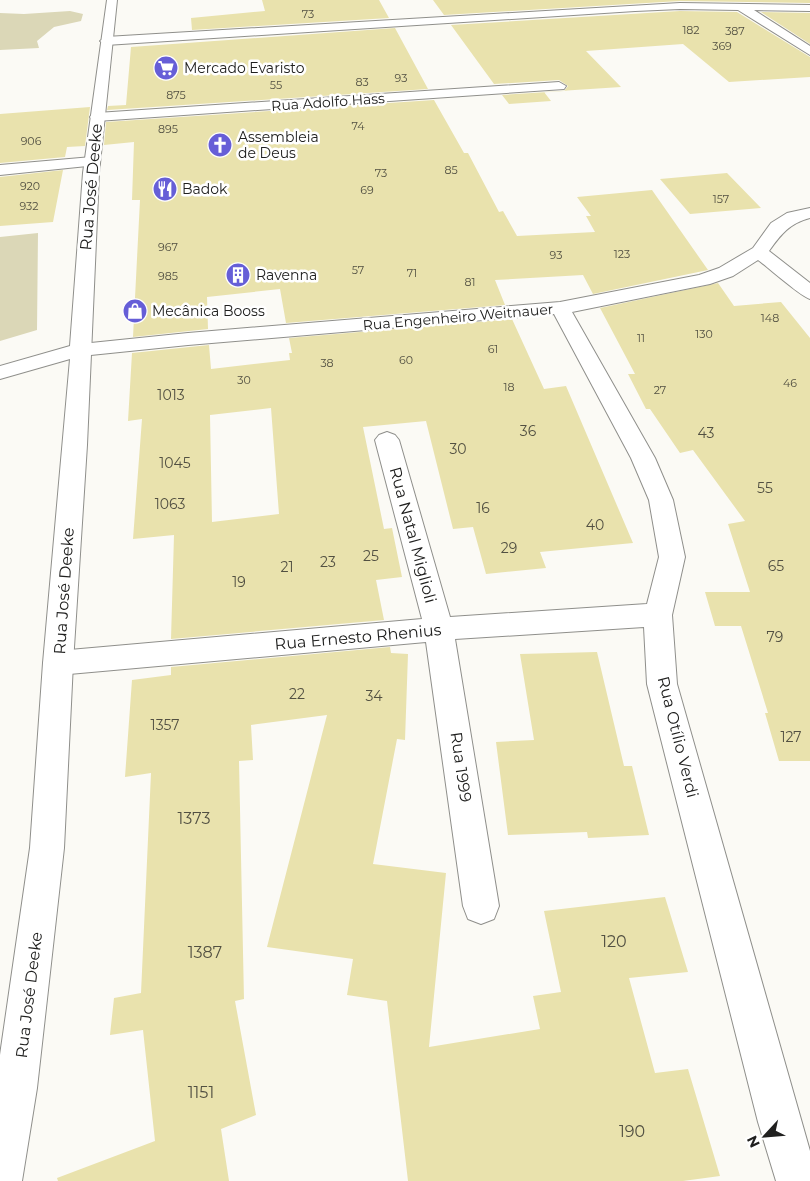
<svg xmlns="http://www.w3.org/2000/svg" width="810" height="1181" viewBox="0 0 810 1181" font-family="Montserrat,sans-serif">
<style>
.green{fill:#dbd7b7}
.building{fill:#e9e2ad;fill-rule:evenodd}
.lines{fill:none;stroke-linecap:round;stroke-linejoin:round}
.minor-casing{stroke:#8f8f8b;stroke-width:2}
.tertiary-casing{stroke:#8f8f8b;stroke-width:2}
.minor{fill:#fff;fill-rule:evenodd}
.tertiary{fill:#fff;fill-rule:evenodd}
.labels{text-anchor:middle;dominant-baseline:central;stroke-width:5;stroke-linejoin:round;paint-order:stroke}
.far-number-label{font-size:11px;fill:#525042}
.far-poi-label{font-size:14px;fill:#20201f;stroke:#fff;text-anchor:start}
.far-street-label{font-size:14px;fill:#20201f;stroke:#fff}
.number-label{font-size:14px;fill:#525042}
.street-label{font-size:16px;fill:#20201f;stroke:#fff}
.near-number-label{font-size:16px;fill:#525042}
</style>
<rect width="100%" height="100%" fill="#fbfaf5"/>
<path class="green" d="M70 11 83 14 81 21 54 27 37 41 39 48 0 50V13L24 14Z
M38 233 37 330 0 341V237Z"/>
<path class="building" d="M262 0H379L389 18 192 30 191 18 265 11Z
M433 0H810V3L680 1 444 15Z
M680 11 737 12 810 57V77L729 82 683 44 586 51 621 87 544 92 551 101 509 104 502 95 564 91 568 86 559 80 494 84 451 25Z
M761 12 810 13V44Z
M395 28 428 89 107 110 108 106 126 105 131 47Z
M434 100 464 153H468L499 212 503 211 517 236 595 232 586 216H591L577 197 652 190 708 270 593 294 583 275 495 280 505 305 286 323 280 289 207 297 208 329 133 337 140 200H132L134 142 104 145 106 122Z
M90 107 85 146 67 147 65 157 0 163V114Z
M63 170 53 222 0 226V177Z
M727 173 761 208 690 214 660 179Z
M718 283 734 306 781 302 810 338V761H779L765 713H768L741 626H715L705 592H750L728 524 745 521 693 450 680 453 650 409H646L628 374H635L600 308Z
M512 319 544 389 566 386 633 543 540 552 546 568 486 574 473 527 453 529 426 421 363 427 384 529 392 528 402 577 376 580 384 620 171 639 174 535 133 539 142 419 128 421 132 353 209 345 211 369 290 360 289 353H292L289 338ZM271 408 279 514 212 522 210 415Z
M390 647 391 653 408 654 405 740 397 739 373 864 446 873 429 1047 540 1029 533 996 561 992 544 911 665 897 688 972 629 978 655 1073 688 1069 720 1176 683 1181H408L387 1001 347 995 353 959 267 947 327 715 251 725 253 760 239 761 244 999 235 1001 256 1115 221 1129 229 1181H58L57 1178 155 1141 143 1030 110 1035 114 998 141 993 151 773 125 777 132 680 171 675V667Z
M597 652 624 766H632L649 835 588 838 587 832 508 835 496 742 534 740 520 654Z"/>
<g class="lines">
<defs>
<path id="minor" d="M680 3 810 5V11L754 10 810 46V55L738 10 680 9 635 11 106 45 100 41 106 37Z
M559 82 566 86 564 89 97 121 92 120 90 117 92 114 97 113Z
M92 157 97 159 100 162 97 165 0 175V165Z
M810 208V218C790 223 781 234 769 251L810 283V299C800 296 769 268 758 260L733 276 710 284 572 312 655 458 673 500 685 557 672 615 677 684 810 1151V1181H776L758 1122 647 684 644 627 455 639 499 906 494 919 481 924 468 919 463 906 426 642 58 675 48 672 43 663 48 654 58 651 422 619 375 440 379 435 387 432 395 435 399 440 450 617 647 604 659 557 649 500 631 458 554 314 188 345 81 356 74 354 71 350 74 346 81 344 188 333 560 302 699 275 719 268 753 248 771 223 787 213Z"/>
<path id="tertiary" d="M107 0H117L99 173 87 445 73 663 64 848 37 1088 22 1181H0V1055L30 848 43 663 70 359 0 379V366L70 346 83 173Z"/>
</defs>
<use href="#minor" class="minor-casing"/>
<use href="#tertiary" class="tertiary-casing"/>
<use href="#minor" class="minor"/>
<use href="#tertiary" class="tertiary"/>
</g>
<defs>
<symbol id="supermarket-disc" viewBox="-11 -11 22 22"><circle r="9.5" fill="#665ed7" stroke="#fff"/><path d="M-6-5.5h2.5l.6 2H6L4.5 2H-2.5L-4.4-4H-6ZM-1.5 3.2a1.3 1.3 0 1 0 .1 0ZM3 3.2a1.3 1.3 0 1 0 .1 0Z" fill="#fff"/></symbol>
<symbol id="church-disc" viewBox="-11 -11 22 22"><circle r="9.5" fill="#665ed7" stroke="#fff"/><path d="M-1.2-6h2.4v3.5h3.3v2.4h-3.3V6h-2.4V-.1h-3.3v-2.4h3.3Z" fill="#fff"/></symbol>
<symbol id="restaurant-disc" viewBox="-11 -11 22 22"><circle r="9.5" fill="#665ed7" stroke="#fff"/><path d="M-5-6h1v4h1v-4h1v4h1v-4h1v5L-1.5 .5V6h-2V.5L-5-1ZM5-6V6H3V1.5H1.5Q1.5-4 5-6Z" fill="#fff"/></symbol>
<symbol id="building-disc" viewBox="-11 -11 22 22"><circle r="9.5" fill="#665ed7" stroke="#fff"/><path d="M-4-6H4V6H1V3H-1V6H-4ZM-2.5-4.3h1.7v1.8h-1.7ZM.8-4.3h1.7v1.8H.8ZM-2.5-1h1.7V.8h-1.7ZM.8-1h1.7V.8H.8Z" fill="#fff"/></symbol>
<symbol id="shop-disc" viewBox="-11 -11 22 22"><circle r="9.5" fill="#665ed7" stroke="#fff"/><path d="M-5-2.5h2.3a2.7 3.5 0 0 1 5.4 0H5L5.5 6h-11ZM-1.5-2.5h3a1.5 2.3 0 0 0-3 0Z" fill="#fff"/></symbol>
</defs>
<g fill-rule="evenodd">
<use href="#supermarket-disc" x="152" y="54" width="28" height="28"/>
<use href="#church-disc" x="206" y="131" width="28" height="28"/>
<use href="#restaurant-disc" x="151" y="175" width="28" height="28"/>
<use href="#building-disc" x="224" y="261" width="28" height="28"/>
<use href="#shop-disc" x="121" y="297" width="28" height="28"/>
</g>
<g class="labels">
<g class="far-number-label">
<text x="308" y="14">73</text>
<text x="691" y="30">182</text>
<text x="735" y="31">387</text>
<text x="722" y="46">369</text>
<text x="401" y="78">93</text>
<text x="362" y="82">83</text>
<text x="276" y="85">55</text>
<text x="176" y="95">875</text>
<text x="358" y="126">74</text>
<text x="168" y="129">895</text>
<text x="31" y="141">906</text>
<text x="451" y="170">85</text>
<text x="381" y="173">73</text>
<text x="30" y="186">920</text>
<text x="367" y="190">69</text>
<text x="721" y="199">157</text>
<text x="29" y="206">932</text>
<text x="168" y="247">967</text>
<text x="622" y="254">123</text>
<text x="556" y="255">93</text>
<text x="358" y="270">57</text>
<text x="412" y="273">71</text>
<text x="168" y="276">985</text>
<text x="470" y="282">81</text>
<text x="770" y="318">148</text>
<text x="704" y="334">130</text>
<text x="641" y="338">11</text>
<text x="493" y="349">61</text>
<text x="406" y="360">60</text>
<text x="327" y="363">38</text>
<text x="244" y="380">30</text>
<text x="790" y="383">46</text>
<text x="509" y="387">18</text>
<text x="660" y="390">27</text>
</g>
<g class="far-poi-label">
<text x="184" y="68">Mercado Evaristo</text>
<text x="238" y="137">Assembleia<tspan x="238" dy="16">de Deus</tspan></text>
<text x="182" y="189">Badok</text>
<text x="256" y="275">Ravenna</text>
<text x="152" y="311">Mecânica Booss</text>
</g>
<g class="far-street-label">
<text transform="translate(328 102) rotate(-4)">Rua Adolfo Hass</text>
<text transform="translate(458 317) rotate(-5)">Rua Engenheiro Weitnauer</text>
</g>
<g class="number-label">
<text x="171" y="395">1013</text>
<text x="528" y="431">36</text>
<text x="706" y="433">43</text>
<text x="458" y="449">30</text>
<text x="175" y="463">1045</text>
<text x="765" y="488">55</text>
<text x="170" y="504">1063</text>
<text x="483" y="508">16</text>
<text x="595" y="525">40</text>
<text x="509" y="548">29</text>
<text x="371" y="556">25</text>
<text x="328" y="562">23</text>
<text x="776" y="566">65</text>
<text x="287" y="567">21</text>
<text x="239" y="582">19</text>
<text x="775" y="637">79</text>
<text x="297" y="694">22</text>
<text x="374" y="696">34</text>
<text x="165" y="725">1357</text>
<text x="791" y="737">127</text>
</g>
<g class="street-label">
<text transform="translate(91 187) rotate(-85)">Rua José Deeke</text>
<text transform="translate(413 535) rotate(75)">Rua Natal Miglioli</text>
<text transform="translate(64 591) rotate(-86)">Rua José Deeke</text>
<text transform="translate(358 637) rotate(-5)">Rua Ernesto Rhenius</text>
<text transform="translate(678 737) rotate(76)">Rua Otílio Verdi</text>
<text transform="translate(461 767) rotate(82)">Rua 1999</text>
<text transform="translate(29 995) rotate(-83)">Rua José Deeke</text>
</g>
<g class="near-number-label">
<text x="194" y="818">1373</text>
<text x="614" y="941">120</text>
<text x="205" y="952">1387</text>
<text x="201" y="1092">1151</text>
<text x="632" y="1131">190</text>
</g>
</g>
<g transform="translate(765 1136) rotate(244)" stroke="#ffffff" stroke-width="4" paint-order="stroke">
<path d="M0-4L9 19L0 12L-9 19Z" fill="#20201f"/>
<text y="-8" font-size="14" font-weight="bold" text-anchor="middle" fill="#20201f">N</text>
</g>
</svg>
